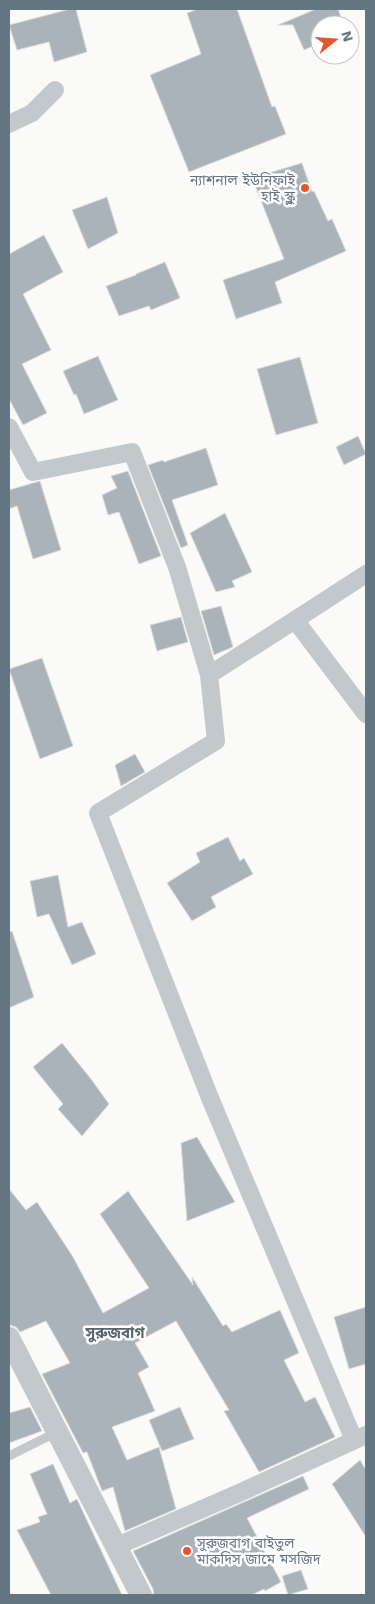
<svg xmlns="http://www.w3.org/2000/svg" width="375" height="1604" viewBox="0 0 375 1604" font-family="'Work Sans','Noto Sans Bengali',sans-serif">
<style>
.building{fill:#aab3b9;stroke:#dcdcda}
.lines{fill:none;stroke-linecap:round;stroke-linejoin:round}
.service{stroke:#c3c8cc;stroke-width:9}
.minor{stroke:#c3c8cc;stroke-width:18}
.tertiary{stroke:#c3c8cc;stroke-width:22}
.poi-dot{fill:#e4572e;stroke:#fff;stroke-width:2}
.labels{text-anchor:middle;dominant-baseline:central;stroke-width:5;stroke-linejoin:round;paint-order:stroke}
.poi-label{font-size:14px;fill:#657683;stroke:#fff;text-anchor:end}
.neighbourhood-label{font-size:15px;font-weight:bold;fill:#57646e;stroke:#fff}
</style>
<rect width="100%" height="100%" fill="#fafaf8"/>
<path class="building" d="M70 9H76L87 52 54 62 49 42 17 50 9 25Z
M198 9H237L272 107 275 106 286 134 189 172 150 75 201 54 187 13Z
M316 9H338L344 25H320V43L304 50 293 25H278Z
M302 163 312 192 314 191 328 221 332 219 346 251 275 282 282 303 236 319 223 280 284 259 252 178Z
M107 197 118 233 88 249 72 210Z
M44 235 63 272 23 294 51 350 22 364 47 413 23 425 9 399V254Z
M165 262 180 298 151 310 149 306 119 316 106 286 136 275V274Z
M98 356 118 400 84 414 76 394 74 395 63 371Z
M300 357 318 423 276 435 257 369Z
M358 436 366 454 344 465 336 447Z
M206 448 218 485 172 500 188 545 181 548 148 465 163 460 164 462Z
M128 471 161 556 139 564 119 512 108 515 102 495 117 488 111 476Z
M40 481 61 550 33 559 17 506 9 509V490Z
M225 513 252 572 232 581 235 587 216 592 190 533Z
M221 606 233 647 214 655 201 611Z
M181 617 188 642 157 651 150 625Z
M42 658 73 746 40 759 9 669Z
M135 754 145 772 121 786 115 765Z
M228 837 240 861 244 858 253 874 211 897 216 907 192 921 167 883 200 862 196 853Z
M58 875 68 927 82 922 96 954 72 965 49 914 37 917 30 881Z
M12 931 34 997 9 1008V932Z
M62 1043 91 1079 109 1104 82 1136 58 1109 63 1104 33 1067Z
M197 1137 235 1202 187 1221 181 1143Z
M9 1189 26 1210 37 1202 73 1257 103 1313 149 1288 100 1214 128 1191 193 1285 192 1277 223 1326 226 1324 232 1332 280 1310 299 1353 284 1360 305 1402 315 1397 335 1437 259 1472 224 1411 229 1410 176 1321 135 1343 149 1367 138 1373 155 1411 112 1427 127 1460 159 1447 176 1509 125 1531 113 1487 102 1491 87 1452 83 1453 42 1374 70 1363 46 1321 20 1332 16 1327 9 1325Z
M366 1307V1364L349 1369 334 1317Z
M30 1407 42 1431 9 1443V1413Z
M180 1407 194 1439 162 1451 149 1420Z
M360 1460 366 1470V1537L332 1484Z
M53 1464 70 1503 77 1499 122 1595H51L17 1530 40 1522 38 1517 47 1514 30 1474Z
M303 1476 309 1489 247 1518 281 1582 265 1591 264 1589 252 1595H154L153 1589 133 1551Z
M301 1570 308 1589 288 1595 282 1576Z"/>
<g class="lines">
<path class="service" d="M9 1456 57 1432"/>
<path class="minor" d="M9 124 32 113 55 90
M9 427 33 472 132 452 177 567 209 675 216 741 98 813 210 1098 354 1440
M295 620 366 574
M209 675 295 620 366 714
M117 1546 239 1493 366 1435"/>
<path class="tertiary" d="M9 1338 141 1595"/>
</g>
<g class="poi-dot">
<circle cx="305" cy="188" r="5"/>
<circle cx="187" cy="1551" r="5"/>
</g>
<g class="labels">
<g class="poi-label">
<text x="295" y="180">ন্যাশনাল ইউনিফাই<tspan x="295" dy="16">হাই স্কুল</tspan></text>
<text x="197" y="1543" text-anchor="start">সুরুজবাগ বাইতুল<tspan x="197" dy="16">মাকদিস জামে মসজিদ</tspan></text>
</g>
<g class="neighbourhood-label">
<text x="115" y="1333">সুরুজবাগ</text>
</g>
</g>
<rect width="375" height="1604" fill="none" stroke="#657683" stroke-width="20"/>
<g transform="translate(335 40) rotate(73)"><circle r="24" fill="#ffffff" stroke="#c1c8cd"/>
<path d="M0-4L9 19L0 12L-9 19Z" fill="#e4572e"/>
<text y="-8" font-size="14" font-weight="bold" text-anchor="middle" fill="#657683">N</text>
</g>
</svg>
